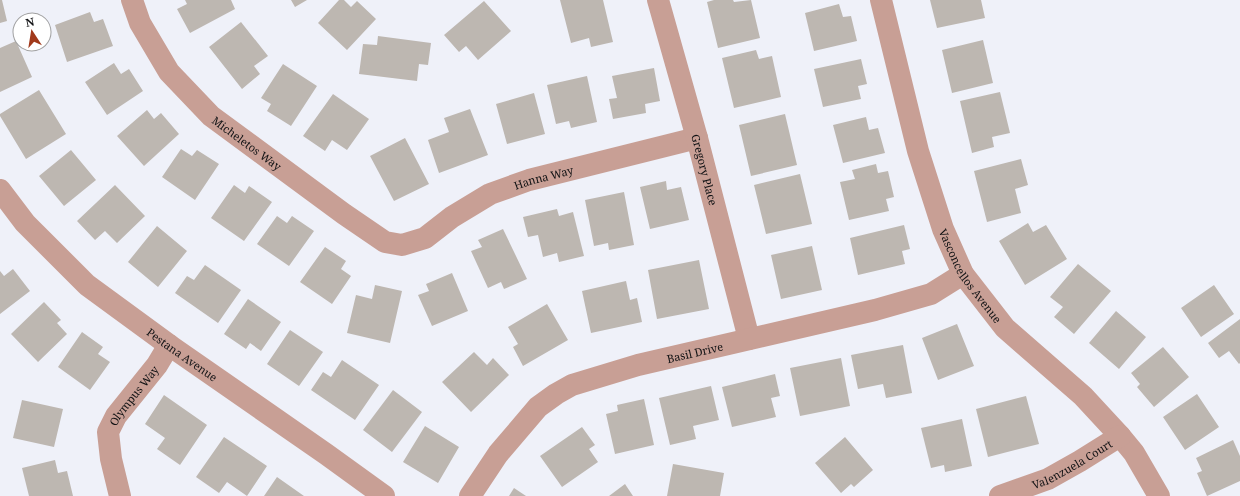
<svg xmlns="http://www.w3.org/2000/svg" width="1240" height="496" viewBox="0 0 1240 496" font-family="'Noto Serif',serif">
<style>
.building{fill:#bdb7b1}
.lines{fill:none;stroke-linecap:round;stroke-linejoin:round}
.minor{stroke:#c89f95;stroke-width:22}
.labels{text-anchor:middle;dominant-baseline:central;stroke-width:3;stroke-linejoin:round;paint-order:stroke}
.street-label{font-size:11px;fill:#111214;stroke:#fff}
</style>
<rect width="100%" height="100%" fill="#eff1f9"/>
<path class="building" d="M0 0H2L7 21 0 23Z
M185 0H231L235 9 190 33 177 9 187 4Z
M291 0H307L295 7Z
M339 0H344L351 7 357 1 376 19 347 50 318 23Z
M560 0H603L613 42 591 47 589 38 571 43Z
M714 0H733L734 2 751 0 760 38 718 48 707 2Z
M930 0H981L985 18 937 28Z
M484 1 511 31 478 60 466 46 459 52 444 35Z
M839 4 843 17 851 16 857 41 814 51 805 13Z
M90 12 94 22 103 19 113 46 67 62 55 25Z
M241 22 268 56 254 66 260 74 242 89 209 47Z
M378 36 431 43 428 65 419 64 417 81 359 74 363 44 377 45Z
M983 40 993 83 952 93 942 50Z
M16 41 32 77 0 92V48Z
M756 50 759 59 772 56 781 97 734 108 722 58Z
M861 59 867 84 858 86 861 99 823 107 814 69Z
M114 63 121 74 129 69 143 91 107 115 85 82Z
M283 64 317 86 291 126 267 111 271 104 261 98Z
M654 68 660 101 645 104 646 113 613 119 609 99 617 98 612 76Z
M587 76 597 122 571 128 569 121 556 124 547 85Z
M39 90 66 134 26 159 0 116V114Z
M1000 92 1010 133 992 137 994 147 972 153 960 101Z
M534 93 545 134 507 144 496 104Z
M333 94 369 119 347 150 332 140 325 151 303 136Z
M470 109 488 155 439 173 428 140 449 132 444 118Z
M147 110 154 119 161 113 179 134 144 166 117 136Z
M785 114 797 165 751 176 739 125Z
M866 117 869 130 878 128 885 153 843 163 833 125Z
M405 138 429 184 394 201 370 156Z
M181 149 192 156 197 150 219 164 195 200 162 177Z
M71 150 96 180 64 206 39 176Z
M1021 159 1028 185 1015 189 1021 213 987 222 974 171Z
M876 164 878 173 888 171 894 197 886 199 889 211 849 220 840 182 855 179 852 170Z
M800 174 812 224 766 234 754 185Z
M666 181 667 190 681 187 689 220 650 229 640 187Z
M115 185 145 216 117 243 105 231 95 240 77 221Z
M234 185 245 193 249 186 272 202 244 241 211 218Z
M624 192 634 245 609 250 608 243 594 246 585 200Z
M557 209 559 216 573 212 584 256 559 262 557 253 543 257 538 235 528 237 523 217Z
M277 216 287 223 292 216 314 231 289 266 257 244Z
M1028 223 1033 232 1046 225 1067 259 1025 285 999 241Z
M904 225 910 249 902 251 905 264 858 275 850 238Z
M157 226 187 251 158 287 128 262Z
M503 229 527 279 504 289 501 282 488 288 471 251 482 247 478 240Z
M812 246 822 290 781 299 771 255Z
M325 247 346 261 341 269 351 276 332 304 300 282Z
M699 260 709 309 657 319 648 270Z
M1078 264 1111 291 1074 334 1054 317 1063 307 1050 297Z
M205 265 241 290 218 323 175 293 187 276 194 280Z
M13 269 30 291 0 314V271L4 276Z
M452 273 468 311 432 326 418 295 429 291 426 284Z
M626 281 630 300 637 298 642 322 591 333 582 291Z
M375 285 402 291 390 343 347 333 356 295 372 299Z
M1214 285 1234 314 1201 337 1181 308Z
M248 299 281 322 261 351 250 343 246 349 224 334Z
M44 302 61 320 57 323 67 334 38 362 11 334Z
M547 304 568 340 523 366 513 347 518 344 508 327Z
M1116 311 1146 337 1119 369 1089 343Z
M1240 319V363L1239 364 1229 351 1219 358 1208 343Z
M957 324 974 366 938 380 922 338Z
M290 330 323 352 299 386 267 364Z
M82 332 103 347 98 354 110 362 90 390 58 367Z
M903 345 912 393 886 398 883 384 858 389 851 355Z
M1163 347 1189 377 1154 407 1137 387 1140 384 1131 373Z
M474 352 487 365 493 358 509 375 471 412 442 382Z
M841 358 850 406 800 416 790 368Z
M342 360 379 385 355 420 311 390 323 372 331 377Z
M775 374 780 396 771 398 776 417 732 427 722 387Z
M711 386 719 420 693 426 696 439 670 445 659 398Z
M393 390 422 412 392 452 363 430Z
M1197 394 1219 427 1185 450 1163 417Z
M164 395 207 425 180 465 157 449 165 438 145 424Z
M1026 396 1039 444 988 457 976 409Z
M644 399 654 445 615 454 606 414 618 411 617 405Z
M22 400 63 409 54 447 13 438Z
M962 419 972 466 945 472 944 465 931 468 921 428Z
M425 426 459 447 438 483 403 462Z
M582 427 595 445 589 449 598 462 562 487 540 456Z
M224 437 267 466 247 496 227 482 219 493 196 477Z
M845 437 873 470 854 487 851 484 841 493 815 463Z
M1233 440 1240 456V481L1207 496 1197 473 1202 471 1196 458Z
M55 460 58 473 67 471 73 496H29L22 468Z
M673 464 724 473 720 496H667Z
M277 477 304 496H264Z
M625 484 633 496H609Z
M514 488 526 496H509Z"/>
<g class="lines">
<g class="minor">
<path id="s1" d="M132 0 140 23 169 72 211 116 344 214 385 242 402 245 425 238 452 217 490 194 529 180 697 138"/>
<path id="s2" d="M658 0 697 138 749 339"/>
<path id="s3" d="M881 0 918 151 943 229 963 274 1005 328 1083 396 1120 436 1134 453 1159 496"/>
<path id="s4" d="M0 190 25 223 87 285 169 345 326 454 384 496"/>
<path id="s5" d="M120 496 111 459 108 432 116 416 157 365 169 345"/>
<path id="s6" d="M470 496 498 454 538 407 556 394 572 385 638 365 875 310 931 294 963 274"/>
<path id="s7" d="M1000 496 1048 479 1080 461 1120 436"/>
</g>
</g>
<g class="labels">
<g class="street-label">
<text stroke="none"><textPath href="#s1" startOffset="187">Micheletos Way</textPath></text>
<text stroke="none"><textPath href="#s2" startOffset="176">Gregory Place</textPath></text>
<text stroke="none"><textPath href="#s1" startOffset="533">Hanna Way</textPath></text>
<text stroke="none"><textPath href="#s3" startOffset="292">Vasconcellos Avenue</textPath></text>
<text stroke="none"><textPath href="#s6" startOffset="280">Basil Drive</textPath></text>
<text stroke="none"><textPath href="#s4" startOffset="247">Pestana Avenue</textPath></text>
<text stroke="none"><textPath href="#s5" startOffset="110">Olympus Way</textPath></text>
<text stroke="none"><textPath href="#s7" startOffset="79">Valenzuela Court</textPath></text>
</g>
</g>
<g transform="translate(32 32) rotate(348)"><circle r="19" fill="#ffffff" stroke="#a0a0a1"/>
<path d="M0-3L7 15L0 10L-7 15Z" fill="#a1391b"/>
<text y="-6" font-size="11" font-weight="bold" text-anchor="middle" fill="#111214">N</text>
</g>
</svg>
